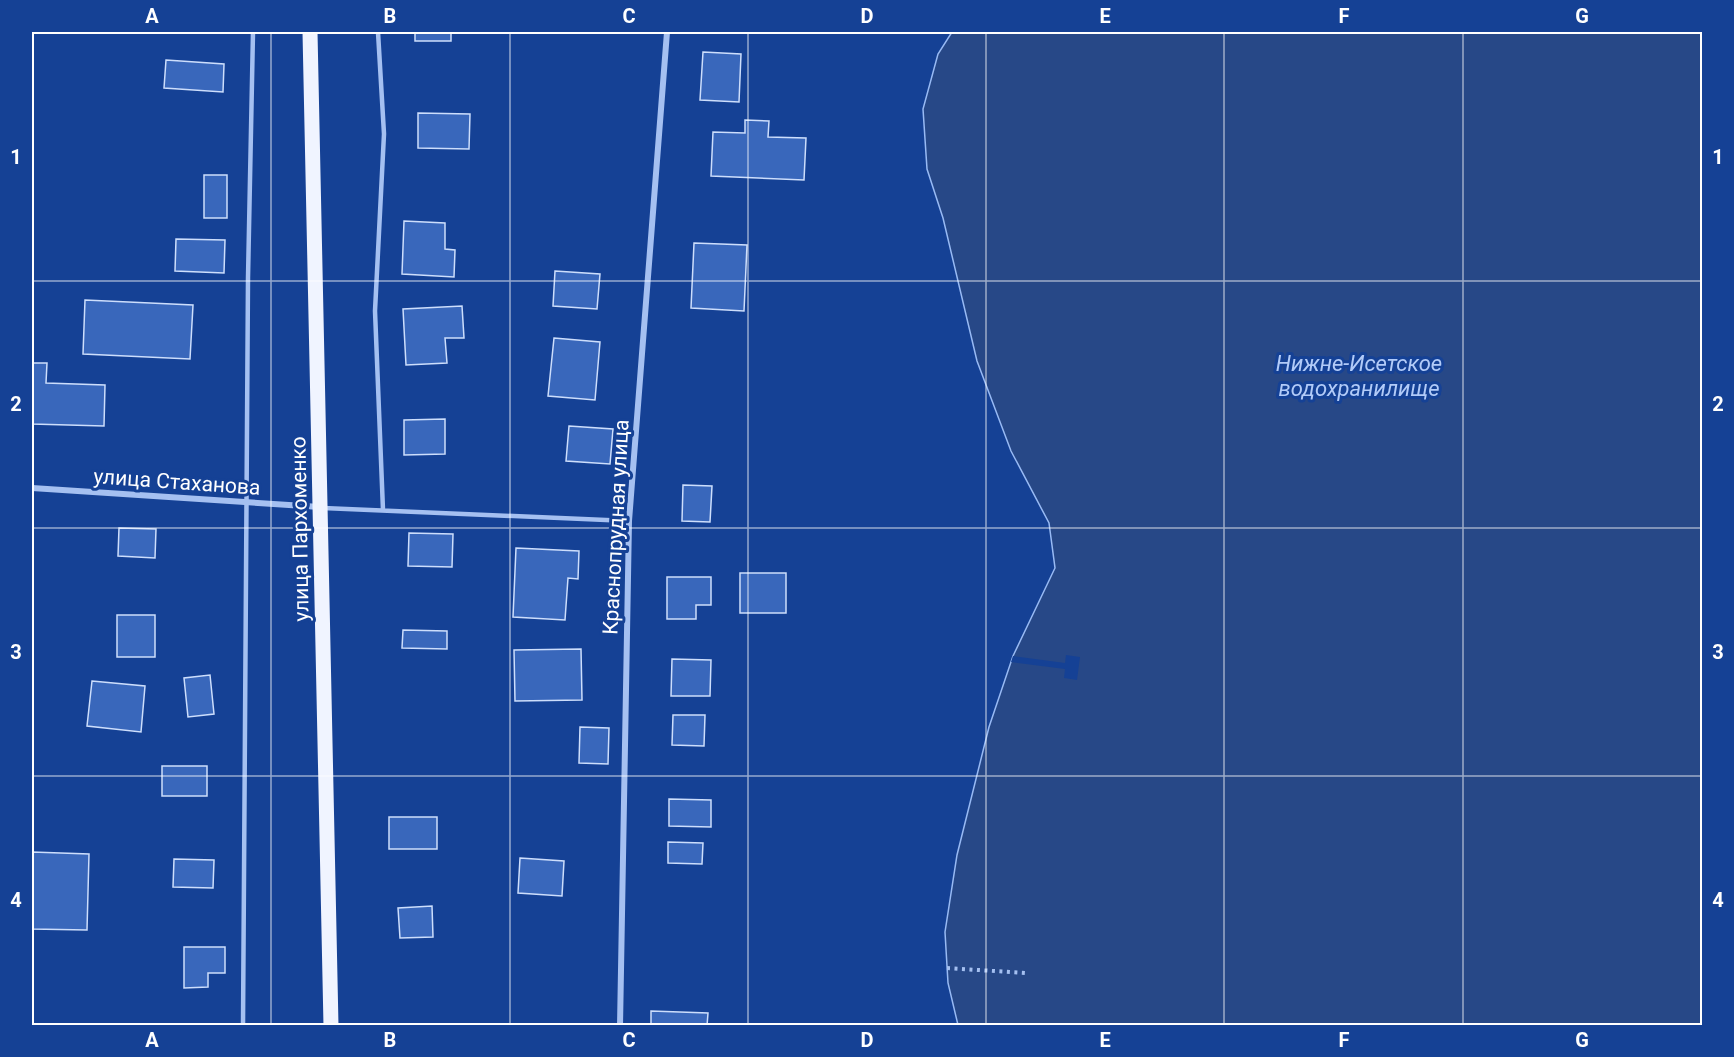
<svg xmlns="http://www.w3.org/2000/svg" width="1734" height="1057" viewBox="0 0 1734 1057" font-family="Roboto,sans-serif">
<style>
.water{fill:#274887;stroke:#98baf4;stroke-width:1.5}
.pier{fill:#154195}
.building{fill:#3967bb;stroke:#cddefc;stroke-width:1.5}
.lines{fill:none;stroke-linecap:round;stroke-linejoin:round}
.path{stroke:#a5c0f1;stroke-width:4;stroke-dasharray:3 4.5;stroke-linecap:butt}
.service{stroke:#a5c0f1;stroke-width:4.5}
.minor{stroke:#a5c0f1;stroke-width:6}
.primary{stroke:#f0f4ff;stroke-width:15}
.grid{fill:none;stroke:#fff;stroke-width:1.5;stroke-opacity:0.55}
.labels{text-anchor:middle;dominant-baseline:central;stroke-width:6;stroke-linejoin:round;paint-order:stroke}
.street-label{font-size:21px;fill:#fff;stroke:#154195}
.water-label{font-size:22px;font-style:italic;fill:#b2cbf8;stroke:#154195}
.neatline{fill:none;stroke:#fff;stroke-width:2}
.grid-label{font-size:20px;text-anchor:middle;font-weight:bold;fill:#fff}
</style>
<rect width="100%" height="100%" fill="#154195"/>
<path class="water" d="M952 32H1702V1025H958L948 983 945 932 957 855 989 727 1013 656 1055 568 1049 523 1011 451 977 361 943 218 927 169 923 109 938 54Z"/>
<path class="pier" d="M1066 655 1080 657 1077 680 1064 678 1065 669 1011 662 1013 656 1065 663Z"/>
<path class="building" d="M415 32H451V41H415Z
M703 52 741 54 739 102 700 100Z
M166 60 224 64 223 92 164 88Z
M418 113 470 114 469 149 418 148Z
M745 120 769 121 768 137 806 138 804 180 711 176 713 132 745 133Z
M204 175H227V218H204Z
M404 221 445 223V249L455 250 454 277 402 274Z
M176 239 225 240 224 273 175 271Z
M694 243 747 245 744 311 691 308Z
M555 271 600 274 597 309 553 306Z
M85 300 193 305 190 359 83 354Z
M462 306 464 338H445L447 363 406 365 403 309Z
M554 338 600 342 595 400 548 396Z
M32 363H47L46 383 105 385 104 426 32 424Z
M445 419V454L404 455V420Z
M569 426 613 429 610 464 566 461Z
M683 485 712 486 710 522 682 521Z
M119 528 156 529 155 558 118 556Z
M409 533 453 534 452 567 408 566Z
M516 548 579 551 578 579 568 578 565 620 513 617Z
M740 573H786V613H740Z
M667 577H711V605H696V619H667Z
M117 615H155V657H117Z
M403 630 447 631V649L402 648Z
M581 649 582 700 515 701 514 650Z
M672 659 711 660 710 696H671Z
M210 675 214 714 188 717 184 678Z
M92 681 145 686 141 732 87 726Z
M673 715H705L704 746 672 745Z
M580 727 609 728 608 764 579 763Z
M162 766H207V796H162Z
M669 799 711 800V827L669 826Z
M389 817H437V849H389Z
M668 842 703 843 702 864 668 863Z
M32 852 89 854 87 930 32 929Z
M520 858 564 861 562 896 518 893Z
M174 859 214 860 213 888 173 887Z
M432 906 433 937 400 938 398 908Z
M184 947H225V973H208V987L184 988Z
M651 1011 708 1013 707 1026H651Z"/>
<g class="lines">
<path class="path" d="M947 968 1025 973"/>
<path class="service" d="M378 32 384 134 375 311 383 510
M323 508 629 521
M243 1026 248 278 253 32"/>
<path class="minor" d="M32 488 320 507
M620 1026 629 521 667 32"/>
<path class="primary" d="M310 32 331 1026"/>
</g>
<path class="grid" d="M271 32V1026M510 32V1026M748 32V1026M986 32V1026M1224 32V1026M1463 32V1026M32 281H1702M32 528H1702M32 776H1702"/>
<g class="labels">
<g class="street-label">
<text transform="translate(177 482) rotate(4)">улица Стаханова</text>
<text transform="translate(616 527) rotate(-87)">Краснопрудная улица</text>
<text transform="translate(300 529) rotate(-91)">улица Пархоменко</text>
</g>
<g class="water-label">
<text x="1359" y="363">Нижне-Исетское<tspan x="1359" dy="25">водохранилище</tspan></text>
</g>
</g>
<rect width="1734" height="1057" fill="none" stroke="#154195" stroke-width="66"/>
<rect x="33" y="33" width="1668" height="991" class="neatline"/>
<g class="grid-label">
<text x="152" y="23">A</text>
<text x="390" y="23">B</text>
<text x="629" y="23">C</text>
<text x="867" y="23">D</text>
<text x="1105" y="23">E</text>
<text x="1344" y="23">F</text>
<text x="1582" y="23">G</text>
<text x="16" y="164">1</text>
<text x="1718" y="164">1</text>
<text x="16" y="411">2</text>
<text x="1718" y="411">2</text>
<text x="16" y="659">3</text>
<text x="1718" y="659">3</text>
<text x="16" y="907">4</text>
<text x="1718" y="907">4</text>
<text x="152" y="1047">A</text>
<text x="390" y="1047">B</text>
<text x="629" y="1047">C</text>
<text x="867" y="1047">D</text>
<text x="1105" y="1047">E</text>
<text x="1344" y="1047">F</text>
<text x="1582" y="1047">G</text>
</g>
</svg>
